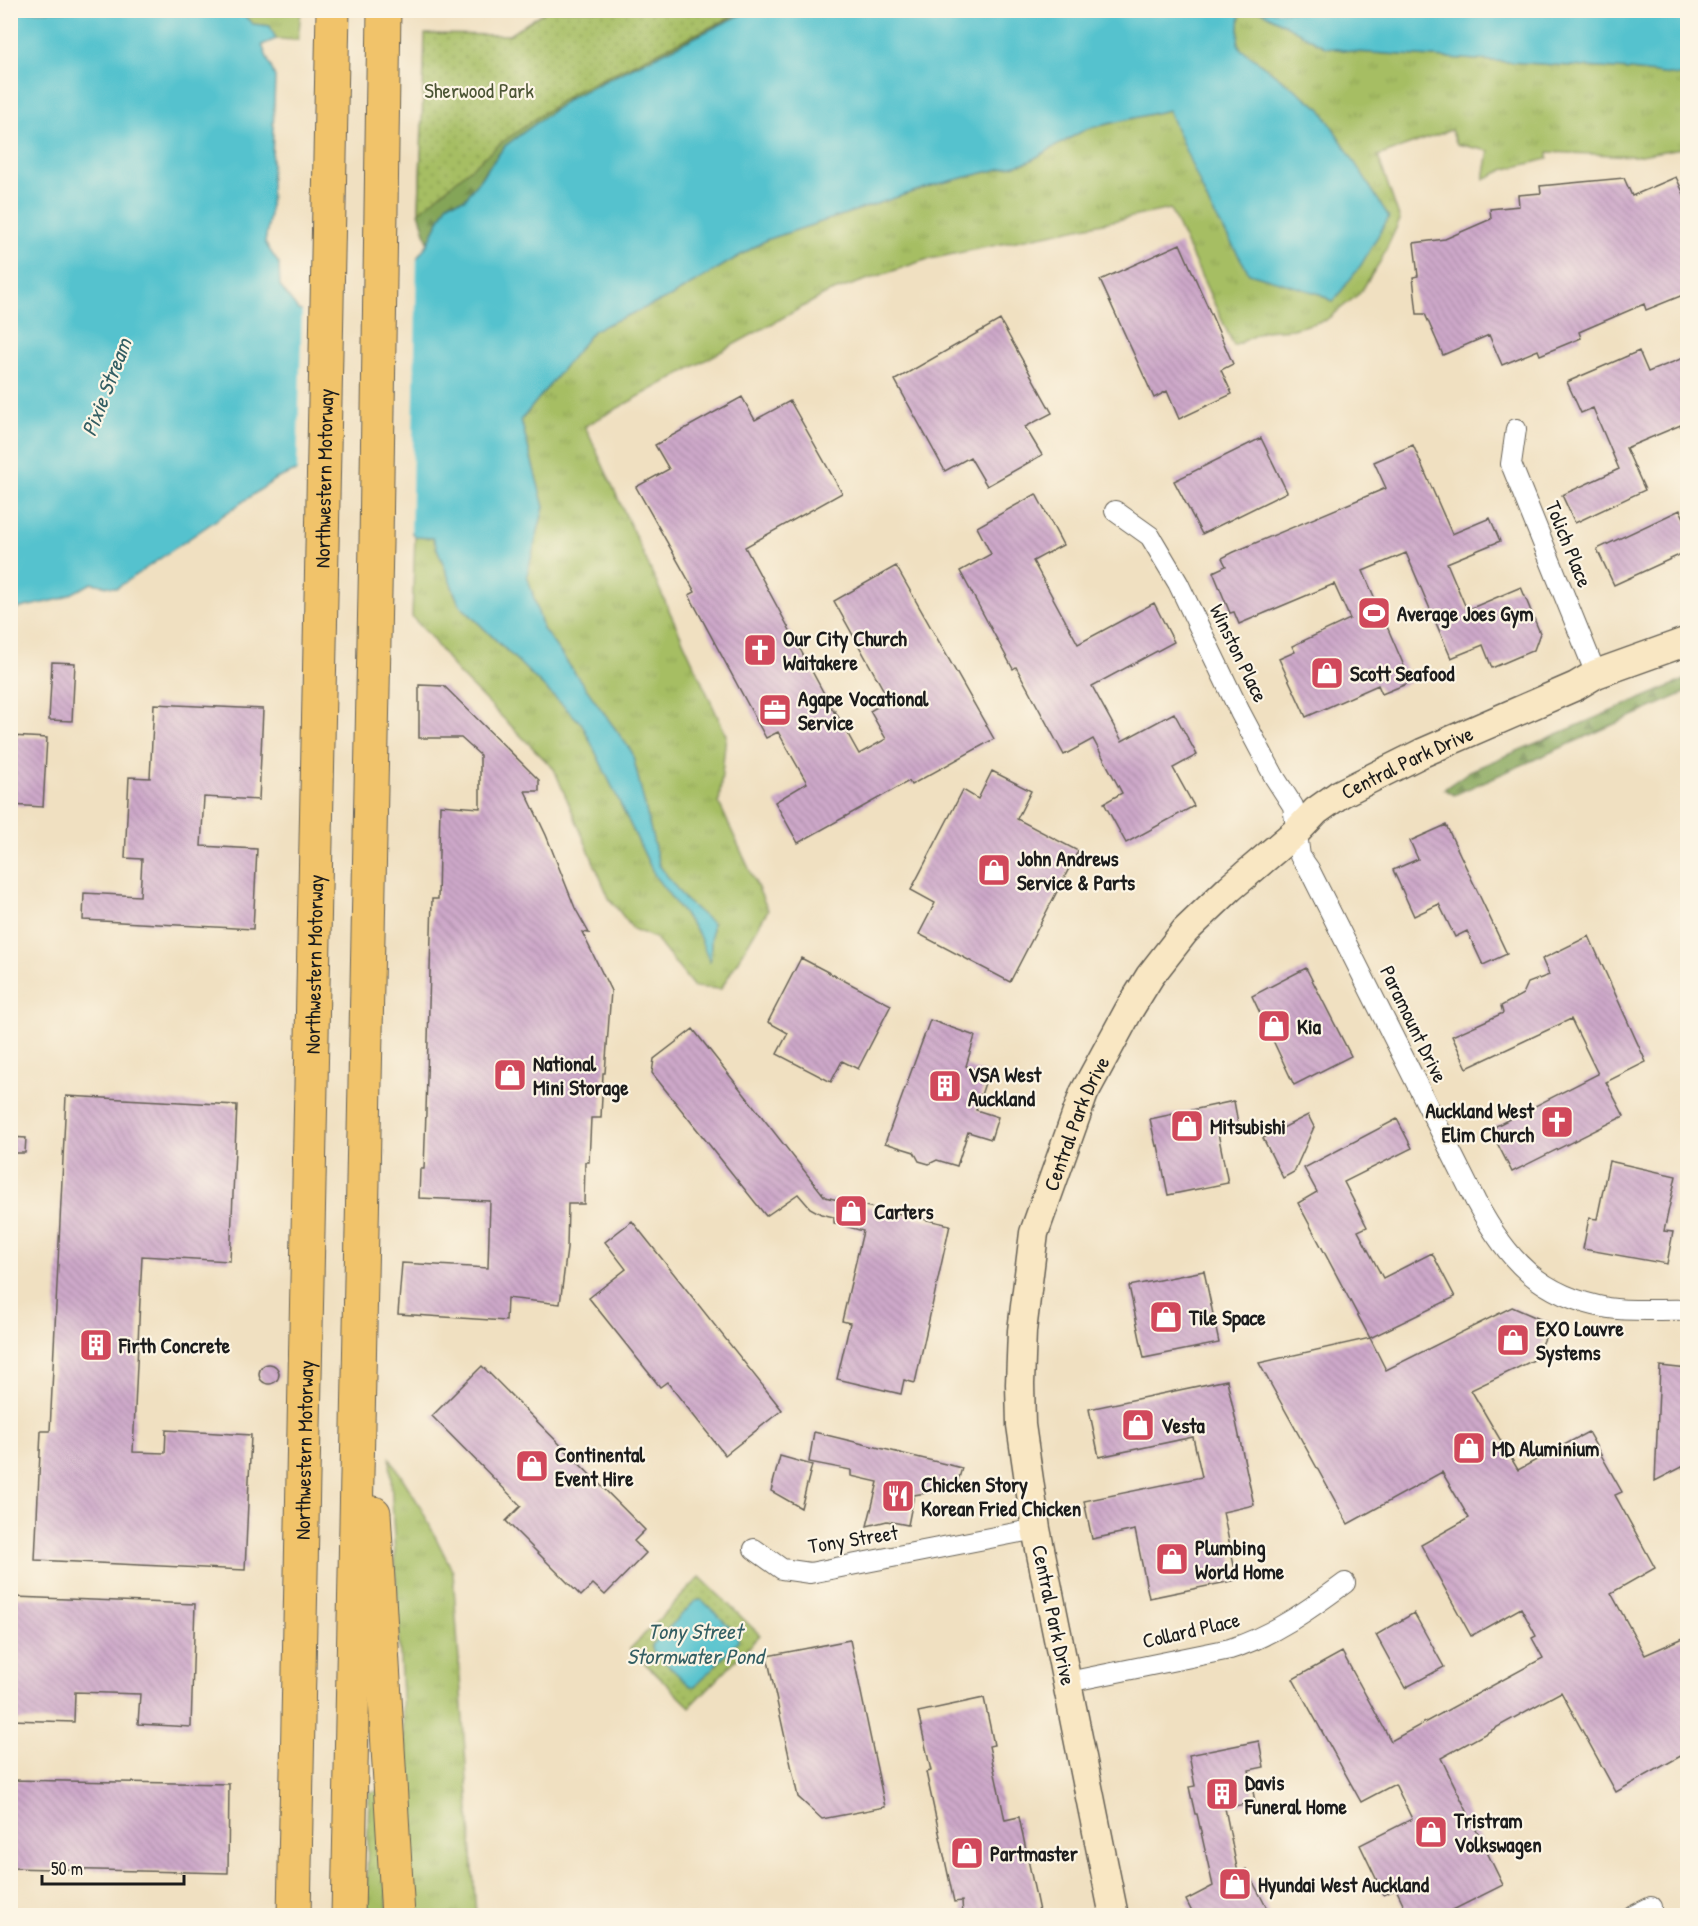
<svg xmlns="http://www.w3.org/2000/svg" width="1698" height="1926" viewBox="0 0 1698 1926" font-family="'Patrick Hand',sans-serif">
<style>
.grass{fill:url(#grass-tufts);stroke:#616d40;stroke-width:1.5}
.forest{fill:url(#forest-firs);stroke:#50603a;stroke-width:1.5}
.park{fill:url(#park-dots);stroke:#616d40;stroke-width:1.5}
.water{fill:#55c2ce;stroke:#386f75;stroke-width:1.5}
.pier{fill:#f0e0c1}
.building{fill:url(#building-back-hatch)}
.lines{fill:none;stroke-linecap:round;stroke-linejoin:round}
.minor-casing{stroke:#666156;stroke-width:22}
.secondary-casing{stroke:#666156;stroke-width:31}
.motorway-casing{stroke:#666156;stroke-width:35}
.minor{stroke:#fff;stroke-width:20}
.secondary{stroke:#f9e7c3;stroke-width:28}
.motorway{stroke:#f1c36a;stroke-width:33}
.labels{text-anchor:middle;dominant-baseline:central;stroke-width:4.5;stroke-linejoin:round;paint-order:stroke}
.park-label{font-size:21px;fill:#4c5535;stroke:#fcf5e5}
.street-label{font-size:21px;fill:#1c1c1c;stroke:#fcf5e5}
.poi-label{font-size:21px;font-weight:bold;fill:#1c1c1c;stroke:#fcf5e5;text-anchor:start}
.water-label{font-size:22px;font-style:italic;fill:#335e63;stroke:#fcf5e5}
</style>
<defs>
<pattern id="grass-tufts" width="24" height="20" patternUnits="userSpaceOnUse" patternTransform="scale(1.5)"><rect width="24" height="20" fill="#a6be63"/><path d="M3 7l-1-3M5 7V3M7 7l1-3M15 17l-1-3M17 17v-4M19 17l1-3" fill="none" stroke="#8ea355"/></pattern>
<pattern id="forest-firs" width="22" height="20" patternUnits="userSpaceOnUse" patternTransform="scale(1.5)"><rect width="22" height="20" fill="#84a559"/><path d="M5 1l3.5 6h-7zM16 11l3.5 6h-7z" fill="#6b8649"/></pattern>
<pattern id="park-dots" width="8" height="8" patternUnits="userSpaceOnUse" patternTransform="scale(1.5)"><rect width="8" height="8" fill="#a6be63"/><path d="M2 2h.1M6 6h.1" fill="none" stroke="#8ea355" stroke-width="1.8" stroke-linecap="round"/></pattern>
<pattern id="building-back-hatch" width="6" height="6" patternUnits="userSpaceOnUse" patternTransform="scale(1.5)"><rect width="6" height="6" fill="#cda8c9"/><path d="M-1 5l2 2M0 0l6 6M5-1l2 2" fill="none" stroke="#af90ac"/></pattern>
</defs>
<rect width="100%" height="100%" fill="#fcf5e5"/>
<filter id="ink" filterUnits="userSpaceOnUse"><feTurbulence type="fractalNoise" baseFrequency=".0167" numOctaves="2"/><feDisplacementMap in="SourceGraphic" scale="12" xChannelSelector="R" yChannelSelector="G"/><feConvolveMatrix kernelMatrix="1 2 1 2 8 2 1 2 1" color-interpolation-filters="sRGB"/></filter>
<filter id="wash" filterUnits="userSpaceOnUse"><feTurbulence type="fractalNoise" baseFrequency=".008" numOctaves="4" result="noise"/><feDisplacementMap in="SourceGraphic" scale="24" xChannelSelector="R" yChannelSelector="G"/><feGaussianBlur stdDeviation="1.35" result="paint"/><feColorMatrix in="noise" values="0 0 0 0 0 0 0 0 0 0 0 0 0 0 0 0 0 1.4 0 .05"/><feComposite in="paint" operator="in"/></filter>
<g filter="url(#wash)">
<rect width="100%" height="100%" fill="#f0e0c1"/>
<path class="grass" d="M239 11H301L298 40 276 39 270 26 253 24Z
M1240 11H1264L1325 47 1357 52 1631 70 1687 77 1688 127 1685 128 1687 133V147L1635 156 1548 152V159L1506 169 1484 179 1489 151 1457 144 1451 130 1378 156 1400 220 1380 262 1360 293 1326 320 1292 329 1263 331 1234 346 1170 209 925 260 828 293 585 426 726 735 719 803 768 910 721 989 694 987 655 938 633 929 609 898 554 769 458 673 429 635 412 617 415 537 433 538 459 604 582 724 655 876 698 933 710 961 712 924 685 900 659 865 632 752 543 629 527 575 544 507 521 420 594 330 670 297 766 240 934 185 1028 162 1086 129 1169 110 1210 207 1320 294 1333 302 1321 109 1241 49 1238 43Z
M390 1458 420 1506 453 1572 476 1915H413Z
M383 1791 388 1915 366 1916 369 1792Z"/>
<path class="forest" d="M623 11H749L572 97 505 146 465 199 448 203 428 243 419 212 421 152Z
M1687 679V692L1454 795 1444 789 1470 771Z"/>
<path class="park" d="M547 10 744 11 572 93 501 143 419 212 425 34 509 35Z
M700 1577 760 1635 690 1707 630 1649Z"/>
<path class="water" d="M10 11H239L253 24 270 26 276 39 262 45 275 77 270 214 265 243 279 264 280 286 298 310 340 320 393 292 428 243 448 203 465 199 505 146 572 97 749 11H1240L1238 43 1241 49 1321 109 1389 217 1361 265 1333 302 1320 294 1249 273 1210 207 1168 110 1086 129 1028 162 934 185 766 240 670 297 594 330 521 420 544 507 527 575 543 629 632 752 659 865 685 900 712 923 710 963 698 933 655 876 582 724 459 604 433 538 415 537 348 450 276 479 117 588 92 583 61 599 11 610Z
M1260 11H1687V77L1631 70 1357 52 1325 47Z
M702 1600 738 1635V1642L695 1686H690L653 1651 652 1645 695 1601Z"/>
<path class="pier" d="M417 253 411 536 347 454 297 474 302 308 340 317 391 289Z"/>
<g id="blocks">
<path class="building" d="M1676 177 1688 203V293L1646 310 1644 304 1579 332 1581 338 1540 355 1538 350 1502 365 1489 335 1443 355 1425 314H1417L1413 277 1418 276 1414 243 1445 239 1491 219 1490 209 1519 206 1518 195 1541 193 1540 186 1624 178 1632 196Z
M1180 244 1233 364 1221 370 1232 394 1179 419 1167 391 1154 398 1100 280Z
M1000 320 1052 413 1025 427 1042 455 987 486 970 457 945 471 895 380Z
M1639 351 1648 372 1688 356V422L1626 448 1645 490 1575 523 1562 495 1619 469 1593 408 1581 413 1567 382Z
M742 397 755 420 790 401 842 493 745 547 834 712 835 711 859 754 886 739 870 711 889 700 834 601 896 566 994 739 911 785 909 781 798 843 775 802 807 783 778 732 766 738 689 595 695 592 636 487 669 469 655 445Z
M1261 438 1287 492 1202 534 1174 481Z
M1413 445 1452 534 1490 518 1500 541 1447 563 1467 610 1521 587 1540 633 1534 650 1492 668 1483 645 1451 658 1406 553 1363 571 1411 682 1382 694 1378 685 1306 717 1279 659 1295 652 1292 646 1350 619 1334 584 1239 624 1234 612 1230 613 1213 572 1226 566 1222 558 1234 552 1386 488 1374 462Z
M1036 494 1063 545 1033 561 1078 644 1154 603 1174 642 1092 686 1122 741 1174 713 1197 755 1173 768 1194 806 1126 843 1104 803 1122 793 1093 739 1064 755 1016 667 1013 669 960 571 991 554 977 527Z
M1680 510 1688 526V551L1614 585 1597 549Z
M52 662 75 663 72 721 49 720Z
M419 685 444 686 539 780V791H525L546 835 575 908 589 933 582 932 611 991 605 1073H603L601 1118H591L589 1162H585L584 1204H568L567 1249 560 1304 507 1298 506 1321 398 1314 402 1263 488 1268 490 1201 419 1198 420 1169H424L426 1111 432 899H438L440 805 480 808V755L461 738H419Z
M154 704 263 709 259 800 204 797 201 846 257 849 253 929 83 920 84 893 140 896 142 859 125 858 129 777 150 778Z
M10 736 47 738 43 807 10 805Z
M992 771 1031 791 1017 819 1078 851 1010 982 919 934 935 903 911 890 963 790 978 799Z
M1446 825 1507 954 1483 965 1467 931 1455 937 1439 904 1414 916 1393 870 1418 859 1410 841Z
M1589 936 1646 1062 1606 1082 1624 1116 1512 1172 1490 1129 1598 1074 1571 1019 1467 1068 1452 1036 1503 1013 1501 1006 1523 994 1528 983 1549 975 1542 959Z
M801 958 891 1005 858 1069 842 1061 831 1082 777 1054 788 1033 768 1022Z
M1306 968 1351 1056 1294 1085 1252 996Z
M930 1020 975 1036 966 1066 988 1074 976 1110 998 1117 991 1139 968 1132 957 1166 937 1160 929 1164 919 1161 914 1152 885 1143Z
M693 1029 825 1197 950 1225 915 1383 904 1380 901 1394 837 1379 850 1323 842 1321 863 1231 834 1223V1217L821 1214 810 1208 798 1194 766 1216 652 1073 654 1059Z
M66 1096 237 1105 230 1261 142 1256 133 1452 165 1453 166 1430 251 1435 245 1570 35 1560 41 1431H50Z
M1234 1101 1239 1129 1218 1133 1228 1183 1168 1195 1158 1145 1156 1146 1150 1119Z
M1308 1115 1314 1127 1294 1172 1283 1178 1263 1138Z
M1397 1119 1412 1148 1344 1182 1367 1227 1358 1231 1383 1278 1432 1253 1455 1297 1370 1338 1298 1203 1317 1192 1304 1168Z
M10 1137 26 1138 25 1153H10Z
M1609 1161 1676 1176 1664 1231 1673 1232 1667 1264 1583 1249 1589 1218 1597 1219Z
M632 1221 782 1410 725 1455 667 1382 660 1387 589 1298 626 1269 605 1242Z
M1204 1271 1219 1343 1144 1358 1129 1286Z
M1512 1307 1551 1324 1536 1359 1471 1390 1518 1470 1588 1432 1622 1492 1615 1495 1655 1568 1611 1593 1645 1655 1688 1636V1752L1616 1792 1561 1692 1441 1758 1503 1885 1441 1916H1409L1396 1889 1384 1895 1360 1845 1412 1819 1395 1784 1361 1802 1293 1679 1342 1652 1391 1741 1543 1658 1532 1638 1536 1636 1521 1608 1471 1636 1421 1545 1469 1518 1442 1472 1348 1524 1259 1363 1370 1338 1386 1370Z
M259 1374a10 10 0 1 1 20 0a10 10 0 1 1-20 0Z
M482 1366 645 1530 634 1541 646 1553 605 1595 593 1584 581 1596 506 1521 521 1506 432 1416Z
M1660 1366 1688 1369V1464L1655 1481Z
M1227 1380 1254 1505 1223 1512 1237 1580 1149 1598 1135 1530 1092 1539 1084 1501 1202 1477 1193 1437 1099 1457 1089 1409Z
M814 1432 962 1468 956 1488 914 1495 908 1525 887 1521 867 1526 878 1482 851 1476V1470L809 1462Z
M780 1456 812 1465 801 1508 771 1491Z
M15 1597 195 1604 191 1727 138 1724 140 1694 75 1692 74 1722 11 1720Z
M1414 1613 1444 1667 1405 1688 1376 1635Z
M850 1640 885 1807 822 1819 798 1797 767 1656Z
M984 1698 994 1745 989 1746 1005 1820 1019 1817 1040 1916H963L962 1901 954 1902 926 1772 931 1771 918 1712Z
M1259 1741 1264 1767 1249 1770 1255 1802 1225 1808 1238 1873 1246 1869 1271 1916H1194L1186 1900 1213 1886 1197 1814H1195L1189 1787 1195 1786 1189 1755Z
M10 1780 229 1784 228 1873 10 1868Z"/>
</g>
</g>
<g filter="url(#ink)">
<use href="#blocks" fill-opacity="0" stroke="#666156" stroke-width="1.5"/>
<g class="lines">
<defs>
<path id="minor" d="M1516 429 1511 464 1596 674
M1115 511 1150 536 1178 583 1240 712 1275 778 1293 806 1300 856 1309 869 1476 1202C1508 1261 1540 1296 1608 1308 1634 1312 1662 1309 1688 1310
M754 1549 782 1569 810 1573 1036 1529
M1068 1682 1230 1649C1272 1636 1310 1609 1345 1583
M1633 1916 1651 1907"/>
<g id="secondary">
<path id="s1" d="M1114 1916 1036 1529 1021 1425 1020 1384 1022 1331 1034 1233 1084 1093 1129 1010 1150 976 1185 931 1230 888 1297 831 1316 811 1340 794 1422 753 1576 686 1596 674 1688 641"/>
</g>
<g id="motorway">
<path d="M374 1513 398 1916"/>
<path id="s2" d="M294 1916 333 10"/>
<path d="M348 1916 376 543 384 10"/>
</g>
</defs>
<use href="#minor" class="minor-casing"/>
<use href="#secondary" class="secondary-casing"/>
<use href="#motorway" class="motorway-casing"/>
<use href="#minor" class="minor"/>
<use href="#secondary" class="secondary"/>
<use href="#motorway" class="motorway"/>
</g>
</g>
<defs>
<symbol id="stadium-square" viewBox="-11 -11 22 22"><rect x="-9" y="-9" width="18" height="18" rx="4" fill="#d1495b" stroke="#fcf5e5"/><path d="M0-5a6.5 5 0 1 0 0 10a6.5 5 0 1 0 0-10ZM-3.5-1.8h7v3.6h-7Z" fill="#fff"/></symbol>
<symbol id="church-square" viewBox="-11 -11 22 22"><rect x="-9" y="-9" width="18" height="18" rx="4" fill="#d1495b" stroke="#fcf5e5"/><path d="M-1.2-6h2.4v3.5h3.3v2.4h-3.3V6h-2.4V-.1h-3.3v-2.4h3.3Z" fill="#fff"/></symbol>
<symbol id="shop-square" viewBox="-11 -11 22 22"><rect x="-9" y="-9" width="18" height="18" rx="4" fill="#d1495b" stroke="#fcf5e5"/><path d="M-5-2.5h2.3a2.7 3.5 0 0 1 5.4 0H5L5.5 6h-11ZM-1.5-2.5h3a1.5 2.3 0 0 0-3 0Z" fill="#fff"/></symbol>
<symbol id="office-square" viewBox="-11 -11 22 22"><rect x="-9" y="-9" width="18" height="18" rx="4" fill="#d1495b" stroke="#fcf5e5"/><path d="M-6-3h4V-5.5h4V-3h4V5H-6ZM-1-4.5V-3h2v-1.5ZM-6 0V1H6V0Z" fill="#fff"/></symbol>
<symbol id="building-square" viewBox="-11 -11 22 22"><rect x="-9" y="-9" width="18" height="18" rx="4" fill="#d1495b" stroke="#fcf5e5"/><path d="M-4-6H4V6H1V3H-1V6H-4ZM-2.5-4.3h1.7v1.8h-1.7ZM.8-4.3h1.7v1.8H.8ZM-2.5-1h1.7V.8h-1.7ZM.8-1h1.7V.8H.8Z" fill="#fff"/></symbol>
<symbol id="restaurant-square" viewBox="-11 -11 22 22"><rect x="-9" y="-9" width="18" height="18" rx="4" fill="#d1495b" stroke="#fcf5e5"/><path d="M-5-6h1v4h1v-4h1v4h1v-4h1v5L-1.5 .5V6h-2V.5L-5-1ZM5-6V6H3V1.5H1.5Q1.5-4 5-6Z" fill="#fff"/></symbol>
</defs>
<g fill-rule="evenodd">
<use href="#stadium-square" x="1355" y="594" width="38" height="38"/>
<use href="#church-square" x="741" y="631" width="38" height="38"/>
<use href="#shop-square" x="1308" y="654" width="38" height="38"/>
<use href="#office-square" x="756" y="691" width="38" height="38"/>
<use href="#shop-square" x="975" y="851" width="38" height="38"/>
<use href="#shop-square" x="1255" y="1007" width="38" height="38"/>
<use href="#shop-square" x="491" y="1056" width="38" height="38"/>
<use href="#building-square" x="926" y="1067" width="38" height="38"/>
<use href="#church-square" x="1538" y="1103" width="38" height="38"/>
<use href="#shop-square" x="1168" y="1107" width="38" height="38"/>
<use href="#shop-square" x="832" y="1192" width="38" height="38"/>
<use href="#shop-square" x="1147" y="1298" width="38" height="38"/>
<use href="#shop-square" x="1494" y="1321" width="38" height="38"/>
<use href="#building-square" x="77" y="1326" width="38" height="38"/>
<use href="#shop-square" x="1119" y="1406" width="38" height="38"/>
<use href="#shop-square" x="1450" y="1429" width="38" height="38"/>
<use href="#shop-square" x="513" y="1447" width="38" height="38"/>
<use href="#restaurant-square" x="879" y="1477" width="38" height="38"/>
<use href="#shop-square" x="1153" y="1540" width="38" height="38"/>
<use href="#building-square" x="1203" y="1775" width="38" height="38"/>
<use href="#shop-square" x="1412" y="1813" width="38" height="38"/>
<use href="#shop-square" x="948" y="1834" width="38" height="38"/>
<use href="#shop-square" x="1216" y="1865" width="38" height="38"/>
</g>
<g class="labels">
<g class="park-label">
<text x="479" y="90">Sherwood Park</text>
</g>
<g class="street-label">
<text stroke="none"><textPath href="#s2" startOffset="1438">Northwestern Motorway</textPath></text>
<text transform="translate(1569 544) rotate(68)">Tolich Place</text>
<text transform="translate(1239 653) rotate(64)">Winston Place</text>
<text stroke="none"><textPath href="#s1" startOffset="1314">Central Park Drive</textPath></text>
<text stroke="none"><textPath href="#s2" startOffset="952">Northwestern Motorway</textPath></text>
<text transform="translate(1414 1024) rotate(64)">Paramount Drive</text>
<text stroke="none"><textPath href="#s1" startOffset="810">Central Park Drive</textPath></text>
<text stroke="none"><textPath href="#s2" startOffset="466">Northwestern Motorway</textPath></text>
<text transform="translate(853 1539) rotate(-9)">Tony Street</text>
<text transform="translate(1054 1615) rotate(78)">Central Park Drive</text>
<text transform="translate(1191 1630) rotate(-13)">Collard Place</text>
</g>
<g class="poi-label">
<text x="1397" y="613">Average Joes Gym</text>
<text x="783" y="638">Our City Church<tspan x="783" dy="24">Waitakere</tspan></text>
<text x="1350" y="673">Scott Seafood</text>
<text x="798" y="698">Agape Vocational<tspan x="798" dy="24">Service</tspan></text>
<text x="1017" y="858">John Andrews<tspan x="1017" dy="24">Service &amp; Parts</tspan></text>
<text x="1297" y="1026">Kia</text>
<text x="533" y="1063">National<tspan x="533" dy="24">Mini Storage</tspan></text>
<text x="968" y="1074">VSA West<tspan x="968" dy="24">Auckland</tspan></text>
<text x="1534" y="1110" text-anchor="end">Auckland West<tspan x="1534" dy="24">Elim Church</tspan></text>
<text x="1210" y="1126">Mitsubishi</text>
<text x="874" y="1211">Carters</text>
<text x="1189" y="1317">Tile Space</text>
<text x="1536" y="1328">EXO Louvre<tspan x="1536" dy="24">Systems</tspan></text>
<text x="119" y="1345">Firth Concrete</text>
<text x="1161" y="1425">Vesta</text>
<text x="1492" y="1448">MD Aluminium</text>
<text x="555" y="1454">Continental<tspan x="555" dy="24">Event Hire</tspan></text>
<text x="921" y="1484">Chicken Story<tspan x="921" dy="24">Korean Fried Chicken</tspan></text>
<text x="1195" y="1547">Plumbing<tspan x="1195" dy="24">World Home</tspan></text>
<text x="1245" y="1782">Davis<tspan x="1245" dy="24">Funeral Home</tspan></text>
<text x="1454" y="1820">Tristram<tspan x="1454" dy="24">Volkswagen</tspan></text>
<text x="990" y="1853">Partmaster</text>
<text x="1258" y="1884">Hyundai West Auckland</text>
</g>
<g class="water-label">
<text transform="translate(106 387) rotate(-69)">Pixie Stream</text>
<text x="695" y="1631">Tony Street<tspan x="695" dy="25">Stormwater Pond</tspan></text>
</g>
</g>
<rect width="1698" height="1926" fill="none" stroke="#fcf5e5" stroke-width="36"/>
<path d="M42 1875v9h142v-9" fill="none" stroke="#1c1c1c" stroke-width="3"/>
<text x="51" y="1875" font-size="18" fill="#1c1c1c" stroke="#fcf5e5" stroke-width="4.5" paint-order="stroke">50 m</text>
</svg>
